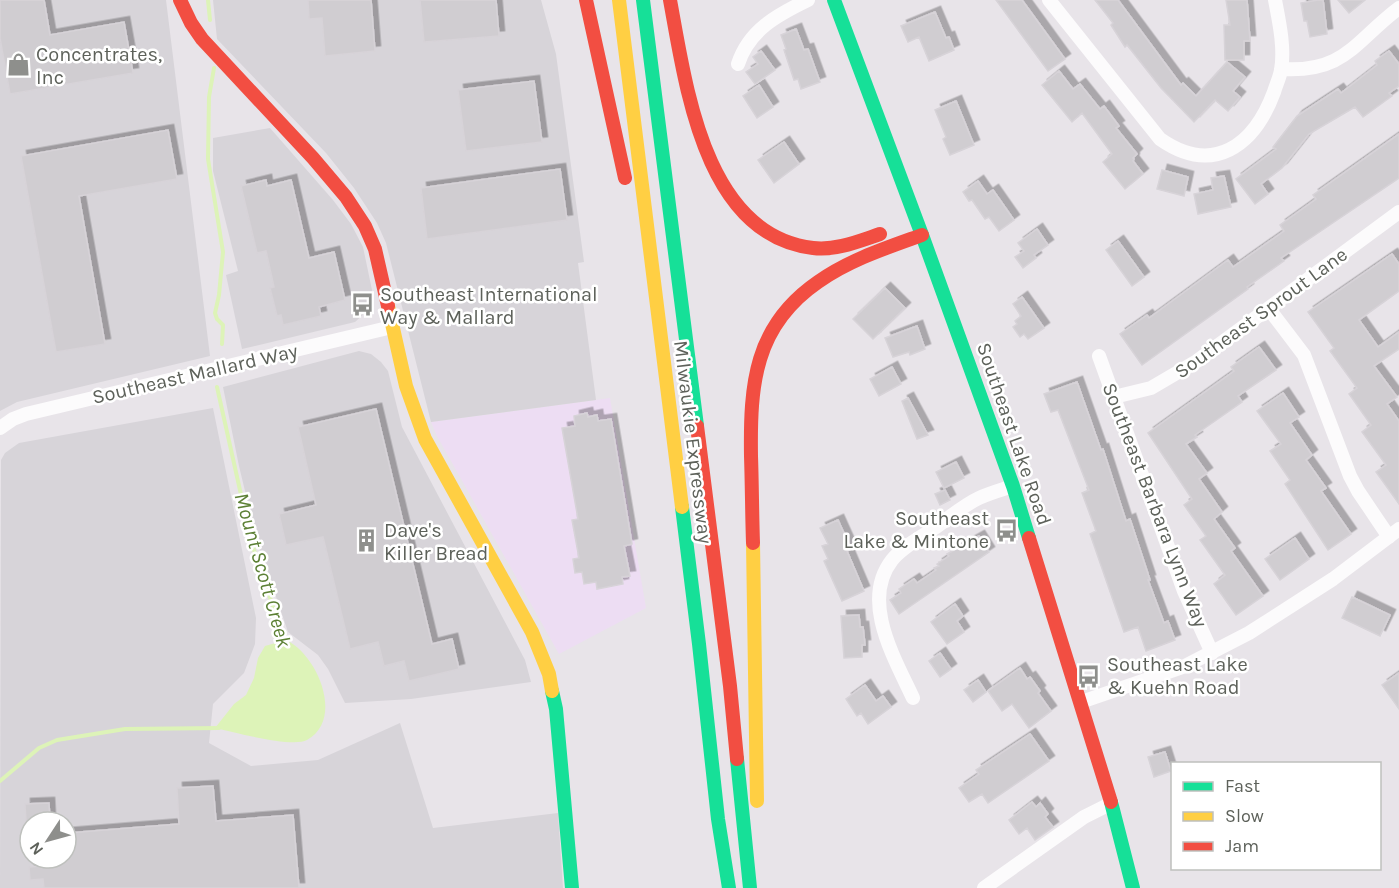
<svg xmlns="http://www.w3.org/2000/svg" width="1399" height="888" viewBox="0 0 1399 888" font-family="Karla,sans-serif">
<style>
.commercial{fill:#edddf3}
.industrial{fill:#d7d4d9;fill-rule:evenodd}
.water{fill:#ddf3b8}
.lines{fill:none;stroke-linecap:round;stroke-linejoin:round}
.stream{stroke:#ddf3b8;stroke-width:4}
.building{fill:#d0cdd1;stroke:#d7d3d8;stroke-width:1.5;filter:url(#shadow)}
.street{stroke:#fcfbfc;stroke-width:14}
.fast{stroke:#16e098;stroke-width:14}
.slow{stroke:#ffcf43;stroke-width:14}
.jam{stroke:#f24e42;stroke-width:14}
.labels{text-anchor:middle;dominant-baseline:central;stroke-width:5;stroke-linejoin:round;paint-order:stroke}
.poi-label{font-size:20px;fill:#5d615a;stroke:#fff;text-anchor:start}
.street-label{font-size:20px;fill:#5d615a;stroke:#fff}
.water-label{font-size:21px;font-style:italic;fill:#5c8035;stroke:#fff}
</style>
<defs>
<filter id="shadow"><feDropShadow dx="5.5" dy="-5.5" stdDeviation="0" flood-color="#0004"/></filter>
</defs>
<rect width="100%" height="100%" fill="#e8e4e9"/>
<path class="commercial" d="M610 398 646 608 559 654 437 436 431 422Z"/>
<path class="industrial" d="M0 0H166L210 356 17 402 0 411Z
M213 0H541L556 54 584 262 578 263 596 400 431 422 386 243 377 223 354 188 326 153 217 39Z
M270 128 333 200 351 224 363 247 372 290 370 302 365 313 355 322 242 349 226 275 238 271 213 171V138Z
M359 351 371 354 381 362 388 371 402 427 525 660 531 682 411 699 345 703 328 669 318 655 288 632 257 541 239 466 223 387Z
M213 408 256 618 255 644 244 673 213 704 209 743 251 766 318 760 400 723 433 828 558 813 563 888H0L1 460 5 453 19 443ZM30 822H66V858H30Z"/>
<path class="water" d="M286 640C317 654 345 719 307 740 292 748 233 732 215 728L234 704 246 695 254 678 258 658 265 646Z"/>
<g class="lines">
<path class="stream" d="M208 0 210 20
M214 68 209 97 208 159 223 252 219 295 215 313 217 319 223 325 222 344
M217 387 252 544 286 645
M0 781 39 748 57 740 125 729 219 728"/>
</g>
<path class="building" d="M0 0H44L50 35 124 22 133 73 10 94 0 38Z
M308 0H371L375 51 325 56 322 18 309 19Z
M420 0H496L499 36 424 42Z
M996 0H1022L1065 59 1048 71Z
M1095 0H1118L1181 85 1183 83 1196 96 1227 62 1245 77 1233 91 1240 97 1228 111 1215 100 1194 122 1161 88 1127 45 1125 47 1111 25 1113 23Z
M1226 0H1247L1250 41H1244V60H1225L1224 25H1230Z
M1318 0H1323L1327 34 1310 37 1307 21H1304L1301 3Z
M1338 0H1365L1349 13Z
M935 12 946 38 949 37 954 50 929 61 919 37 908 42 901 26Z
M796 29 804 50 808 49 820 82 801 89 798 79 794 80 784 50 786 49 781 35Z
M761 51 775 70 755 84 746 72 758 64 753 57Z
M1389 51 1399 64V86L1389 93 1392 96 1363 117 1355 107 1309 134 1282 168 1261 184 1268 194 1255 204 1236 179 1276 149 1273 147 1297 116 1338 89 1341 93 1377 65 1375 61Z
M1059 71 1073 89 1080 84 1100 109 1104 106 1119 126 1116 128 1137 154 1133 158 1134 159 1133 161 1143 174 1125 189 1103 162 1112 154 1082 113 1072 122 1042 85Z
M534 81 542 142 466 151 458 90Z
M759 85 773 107 757 118 743 96Z
M956 101 974 145 950 155 943 139 946 137 935 110Z
M168 130 177 179 79 196 105 344 56 352 21 156Z
M1399 134V178L1281 258 1284 261 1247 287 1248 289 1142 365 1120 334 1147 315 1149 318 1228 260 1233 267 1284 231 1280 225 1316 199 1313 195Z
M784 142 799 164 774 183 758 160Z
M560 169 567 220 427 239 421 188Z
M1162 170 1188 177 1184 196 1157 189Z
M1224 176 1231 207 1198 214 1194 194 1213 190 1211 178Z
M266 180 267 186 291 180 309 258 334 252 345 300 319 307 321 316 283 325 281 315 277 316 270 288 274 287 266 251 257 253 241 186Z
M978 181 987 194 993 190 1014 220 999 231 989 217 985 219 972 200 969 201 963 192Z
M1037 229 1048 245 1034 255 1036 258 1023 268 1015 257 1024 251 1018 243Z
M1118 241 1144 277 1132 286 1106 250Z
M1392 254 1399 264V291L1359 320 1378 347 1399 332V349L1374 366 1397 397 1387 404 1399 421V504L1376 472 1386 465 1362 432 1371 425 1349 394 1357 388 1330 351 1334 348 1308 312Z
M885 288 905 308 873 339 853 319Z
M1022 297 1044 328 1028 339 1024 334 1020 337 1013 327 1017 324 1015 321 1021 316 1013 304Z
M917 326 925 349 910 355 909 352 893 357 885 338Z
M1259 347 1276 370 1238 396 1242 402 1195 435 1197 437 1186 444 1207 473 1199 479 1222 512 1214 519 1235 548 1231 551 1263 596 1236 615 1214 584 1225 575 1200 540 1206 536 1184 505 1192 499 1148 433 1234 371 1231 367Z
M892 367 901 384 879 396 870 379Z
M1077 382 1101 450 1103 449 1126 521 1130 519 1150 580H1148L1164 623 1168 621 1175 640 1146 651 1138 627 1124 632 1090 534 1096 531 1082 493 1089 490 1058 410 1051 412 1044 394Z
M1283 393 1299 417 1290 423 1312 455 1306 460 1326 488 1321 491 1351 534 1328 550 1285 484 1290 480 1270 451 1281 444 1257 411Z
M908 398 928 435 917 439 902 401Z
M376 409 432 644 452 639 459 669 409 681 404 661 384 666 378 642 350 649 323 537 286 545 279 514 316 505 298 427Z
M587 413 588 417 597 415 598 421 611 419 632 544 624 546 630 576 622 577 623 584 597 589 596 582 584 584 582 572 575 573 573 559 579 558 572 520 578 519 562 428 575 426 574 416Z
M956 462 964 478 944 488 936 472Z
M945 490 950 500 940 505 935 494Z
M838 520 851 549 847 551 864 591 842 601 824 561 828 559 822 546 828 544 820 528Z
M979 536 989 552 899 614 890 600 901 593 899 589 914 579 917 583 936 570 934 568 939 566 937 564 949 556 947 554Z
M1295 538 1309 559 1280 580 1265 559Z
M1352 597 1390 615 1380 636 1342 618Z
M955 604 963 616 957 621 964 632 947 644 931 622Z
M859 615 860 627H863L865 645H862V657L844 658 841 616Z
M940 653 951 669 940 677 929 661Z
M1020 668 1027 679 1030 677 1040 691 1038 693 1051 711 1029 728 1012 704 1002 711 988 691Z
M1399 673V709L1382 685Z
M978 680 986 692 973 702 964 690Z
M865 685 876 701 883 696 891 707 868 724 861 713 857 716 846 699Z
M1030 734 1049 761 988 803 982 794 969 802 959 788 979 774 976 770Z
M1165 752 1171 771 1154 777 1148 757Z
M213 786 216 821 293 815 299 888H44L43 879 30 880 29 867 40 866 39 858H66V854H70L68 833 179 824 177 788Z
M1032 802 1036 807 1040 803 1048 814 1045 817 1053 827 1035 840 1027 828 1019 834 1009 820Z
M49 803 50 822H26L25 804Z"/>
<g class="lines">
<path class="street" d="M1049 0 1160 139C1213 176 1254 146 1274 92 1276 85 1280 77 1281 70 1285 48 1279 21 1275 0
M738 64C749 30 777 15 808 0
M1281 69C1345 73 1354 42 1399 8
M1269 309 1304 355 1350 476 1358 491 1389 537
M1099 356 1184 591 1212 653
M1114 397 1151 388 1197 361 1399 212
M0 428 13 419 26 414 392 327
M913 698C895 659 860 601 892 560 902 547 920 538 933 529 948 519 962 506 979 498 990 493 1001 490 1013 486
M1081 702 1183 667 1249 633 1333 579 1399 529
M984 888 1084 817 1112 803"/>
<path class="fast" d="M643 0 697 426
M834 0 922 235
M922 235 1013 486 1029 538
M682 507 699 644 718 819 729 888
M552 691 556 709 572 888
M737 759 750 888
M1111 802 1133 888"/>
<path class="slow" d="M619 0 682 507
M388 306 406 386 425 439 532 632 549 674 552 691
M753 543 757 801"/>
<path class="jam" d="M180 0 191 23 202 39 313 158 346 197 365 226 375 249 388 306
M586 0 625 178
M670 0C686 86 704 235 813 248 835 251 859 241 880 234
M697 426 730 686 737 759
M1029 538 1111 802
M753 543C752 514 752 485 751 456 750 385 754 326 818 282 849 260 886 248 922 235"/>
</g>
<defs>
<symbol id="shop-bare" viewBox="-9 -9 18 18"><path d="M-5-2.5h2.3a2.7 3.5 0 0 1 5.4 0H5L5.5 6h-11ZM-1.5-2.5h3a1.5 2.3 0 0 0-3 0Z" fill="#8e8f8c" stroke="#fff" stroke-width="2.5" paint-order="stroke"/></symbol>
<symbol id="bus-bare" viewBox="-9 -9 18 18"><path d="M-5-6H5V4H4V6H2V4H-2V6H-4V4H-5ZM-3.5-4V0h7V-4ZM-3.5 1.2v1.5H-2V1.2ZM2 1.2v1.5H3.5V1.2Z" fill="#8e8f8c" stroke="#fff" stroke-width="2.5" paint-order="stroke"/></symbol>
<symbol id="building-bare" viewBox="-9 -9 18 18"><path d="M-4-6H4V6H1V3H-1V6H-4ZM-2.5-4.3h1.7v1.8h-1.7ZM.8-4.3h1.7v1.8H.8ZM-2.5-1h1.7V.8h-1.7ZM.8-1h1.7V.8H.8Z" fill="#8e8f8c" stroke="#fff" stroke-width="2.5" paint-order="stroke"/></symbol>
</defs>
<g fill-rule="evenodd">
<use href="#shop-bare" x="2" y="48" width="33" height="33"/>
<use href="#bus-bare" x="346" y="288" width="33" height="33"/>
<use href="#bus-bare" x="990" y="514" width="33" height="33"/>
<use href="#building-bare" x="350" y="524" width="33" height="33"/>
<use href="#bus-bare" x="1072" y="660" width="33" height="33"/>
</g>
<g class="labels">
<g class="poi-label">
<text x="36" y="54">Concentrates,<tspan x="36" dy="23">Inc</tspan></text>
<text x="380" y="294">Southeast International<tspan x="380" dy="23">Way &amp; Mallard</tspan></text>
<text x="989" y="518" text-anchor="end">Southeast<tspan x="989" dy="23">Lake &amp; Mintone</tspan></text>
<text x="384" y="530">Dave's<tspan x="384" dy="23">Killer Bread</tspan></text>
<text x="1107" y="664">Southeast Lake<tspan x="1107" dy="23">&amp; Kuehn Road</tspan></text>
</g>
<g class="street-label">
<text transform="translate(1261 313) rotate(-36)">Southeast Sprout Lane</text>
<text transform="translate(195 374) rotate(-13)">Southeast Mallard Way</text>
<text transform="translate(1014 434) rotate(71)">Southeast Lake Road</text>
<text transform="translate(693 442) rotate(83)">Milwaukie Expressway</text>
<text transform="translate(1155 505) rotate(69)">Southeast Barbara Lynn Way</text>
</g>
<g class="water-label">
<text transform="translate(263 570) rotate(74)">Mount Scott Creek</text>
</g>
</g>
<rect x="1171" y="762" width="210" height="108" fill="#ffffff" stroke="#bec0bd" stroke-width="1.5"/>
<rect x="1183" y="782" width="30" height="9" fill="#16e098" stroke="#bec0bd" stroke-width="1.5"/>
<text x="1225" y="792" font-size="18" fill="#5d615a">Fast</text>
<rect x="1183" y="812" width="30" height="9" fill="#ffcf43" stroke="#bec0bd" stroke-width="1.5"/>
<text x="1225" y="822" font-size="18" fill="#5d615a">Slow</text>
<rect x="1183" y="842" width="30" height="9" fill="#f24e42" stroke="#bec0bd" stroke-width="1.5"/>
<text x="1225" y="852" font-size="18" fill="#5d615a">Jam</text>
<g transform="translate(48 840) rotate(234)"><circle r="28" fill="#ffffff" stroke="#bec0bd" stroke-width="1.5"/>
<path d="M0-4.5L10 22L0 15L-10 22Z" fill="#8e8f8c"/>
<text y="-9" font-size="16" font-weight="bold" text-anchor="middle" fill="#5d615a">N</text>
</g>
</svg>
